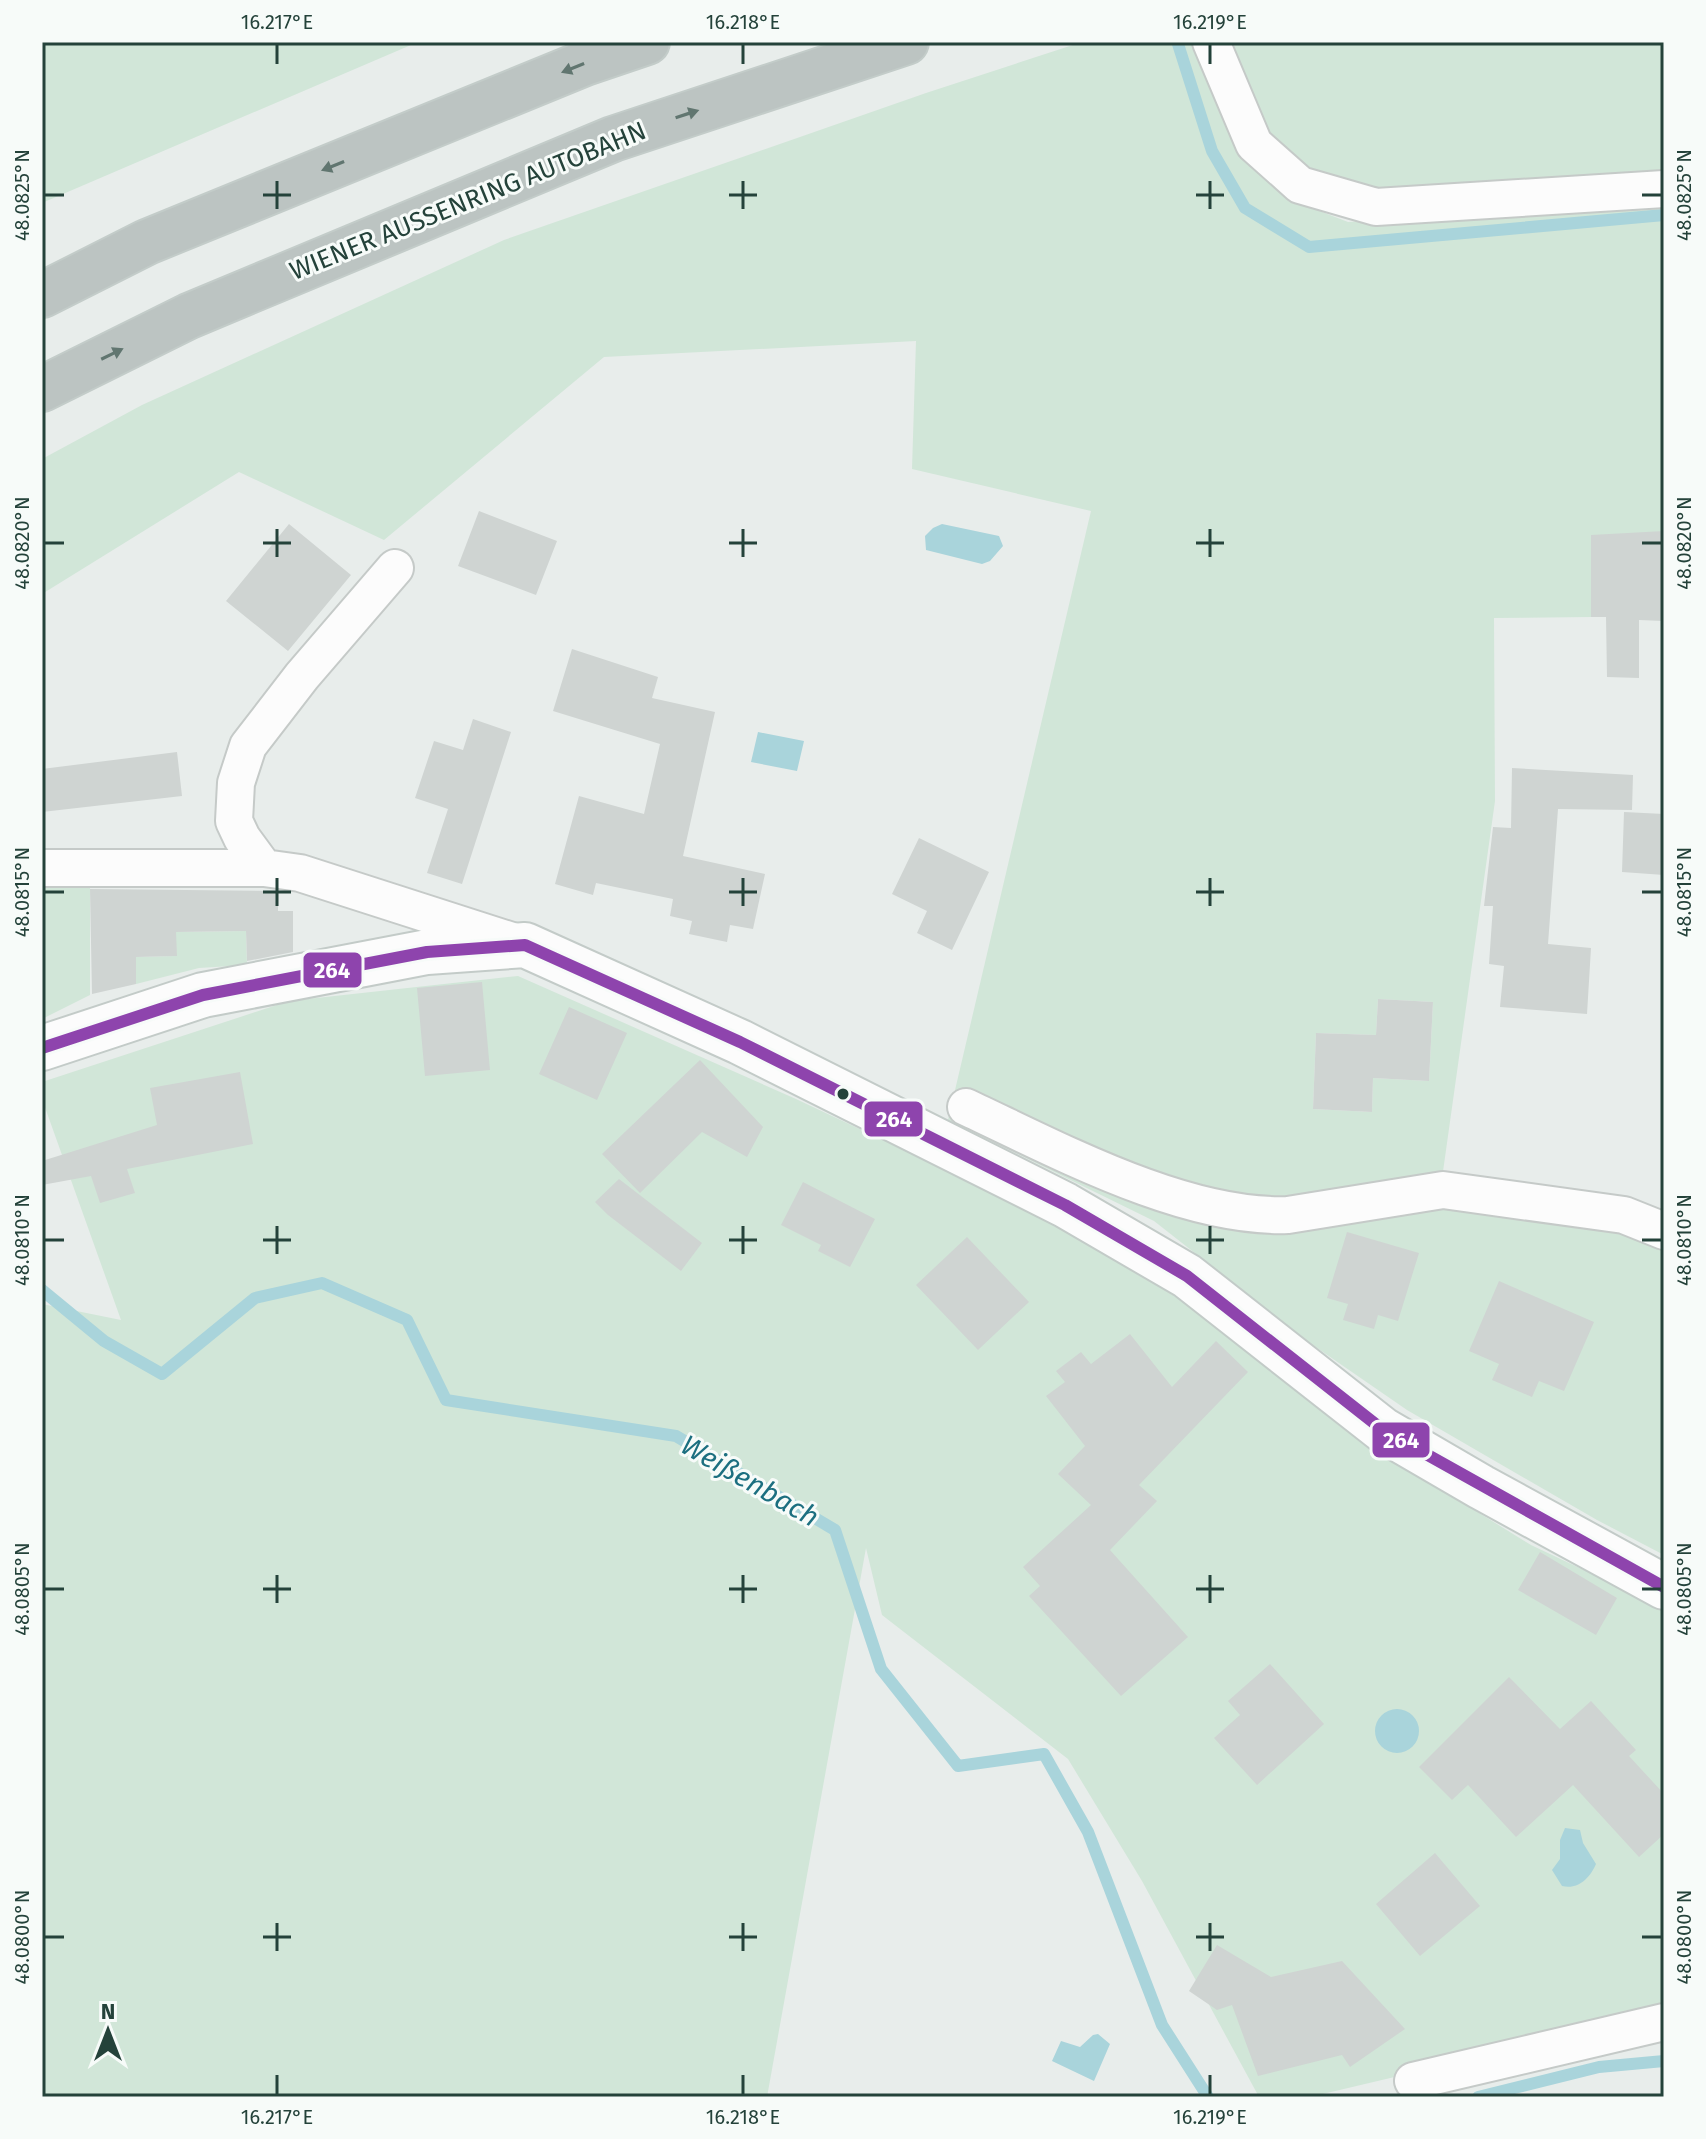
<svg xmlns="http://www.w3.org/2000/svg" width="1706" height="2139" viewBox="0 0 1706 2139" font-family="'Fira Sans',sans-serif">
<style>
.green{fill:#d1e6d8;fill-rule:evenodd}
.water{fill:#a9d4db}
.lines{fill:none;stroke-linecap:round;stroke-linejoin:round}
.stream{stroke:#a9d4db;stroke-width:12}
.building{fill:#cfd4d2}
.street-casing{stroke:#c5cac8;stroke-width:40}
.secondary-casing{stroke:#c3cbc8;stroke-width:48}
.highway-casing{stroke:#c3ccc9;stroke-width:48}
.street{stroke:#fcfcfc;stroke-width:36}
.secondary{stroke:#fcfcfc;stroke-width:44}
.highway{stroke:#bcc4c2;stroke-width:44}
.bus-1-casing{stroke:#f7fbf9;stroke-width:18}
.bus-1{stroke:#8e44ad;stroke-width:12}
.oneway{fill:#617670}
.ticks{fill:none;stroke:#24423a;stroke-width:3}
.bus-dot{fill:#24423a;stroke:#f7fbf9;stroke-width:3}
.labels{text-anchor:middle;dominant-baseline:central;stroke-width:6;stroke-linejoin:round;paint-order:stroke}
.street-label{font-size:26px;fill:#24423a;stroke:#f7fbf9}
.water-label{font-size:28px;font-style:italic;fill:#1c6f80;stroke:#f7fbf9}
.line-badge{stroke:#f7fbf9;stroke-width:3}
.badge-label{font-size:22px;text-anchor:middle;font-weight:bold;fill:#fff}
.neatline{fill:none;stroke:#24423a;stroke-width:3}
.ticks-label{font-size:20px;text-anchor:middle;fill:#24423a}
</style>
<rect width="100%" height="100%" fill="#e8edeb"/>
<path class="green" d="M42 42H418L42 203Z
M1082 42H1664V178L1377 192 1297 172 1286 198 1348 222 1664 206V531L1591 617 1494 618 1495 801 1439 1200 1607 1226 1664 1248V1555L1597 1520 1407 1410 1307 1341 1154 1221 948 1120 1091 511 912 469 916 341 604 357 384 540 239 472 42 594V459L142 405 504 240 926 93ZM1378 999 1433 1002 1429 1081 1373 1078 1372 1112 1313 1109 1316 1033 1376 1035Z
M90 883V995L42 1019V884Z
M246 931 247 965 199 968 136 984V957L176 956V932Z
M518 976 796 1099 1036 1212 1194 1308 1346 1431 1531 1545 1664 1608V2006L1441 2066 1310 2097H1259L1142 1881 1068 1759 882 1615 866 1548 767 2097H42V1304L121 1320 42 1099V1082L289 1001Z"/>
<path class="water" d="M942 524 999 536 1003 546 990 561 982 564 926 550 925 536 933 528Z
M758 732 804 741 797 771 751 762Z
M1375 1731a22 22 0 1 1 44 0a22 22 0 1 1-44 0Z
M1565 1828 1580 1830 1583 1843 1596 1864C1590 1878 1578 1890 1562 1886L1552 1870 1560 1859V1840Z
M1098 2034 1110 2044 1094 2081 1052 2061 1061 2041 1080 2047 1093 2035Z"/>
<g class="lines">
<path class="stream" d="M1178 44 1212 151 1245 208 1309 247 1664 215
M42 1290 104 1341 162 1374 255 1298 322 1283 407 1320 446 1400 676 1436 835 1530 881 1669 958 1766 1044 1754 1088 1832 1162 2025 1208 2097
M1478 2097 1599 2067 1664 2061"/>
</g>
<path class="building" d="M479 511 557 541 536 595 458 566Z
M289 524 351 575 288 651 226 601Z
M1664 531V621L1639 620V678L1607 677 1606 617H1591V535Z
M572 649 658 677 652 698 715 712 683 856 765 874 753 929 730 925 727 942 689 934 692 921 670 916 673 899 596 883 593 895 555 884 579 796 644 814 660 744 553 711Z
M473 719 511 732 462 884 427 873 448 809 415 798 434 741 463 750Z
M177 752 182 796 42 812V769Z
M1512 768 1633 775 1632 810 1558 809 1548 944 1591 948 1587 1014 1500 1007 1504 966 1489 964 1493 906H1484L1493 827 1511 828Z
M1624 812 1664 814V875L1622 872Z
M919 838 989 872 952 950 917 933 927 911 892 894Z
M90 889 278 891V911H293V952L247 961 246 931 176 932 177 956 136 957V984L92 994Z
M482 982 490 1070 425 1076 417 988Z
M1378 999 1433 1002 1429 1081 1373 1078 1372 1112 1313 1109 1316 1033 1376 1035Z
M569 1007 627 1033 597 1100 539 1074Z
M700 1060 763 1127 747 1157 702 1132 640 1193 602 1154Z
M240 1072 253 1144 127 1169 135 1193 100 1203 91 1176 42 1185V1161L157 1125 150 1088Z
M619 1179 702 1243 681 1271 608 1215 595 1202Z
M803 1182 875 1219 850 1267 818 1251 821 1245 781 1225Z
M1347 1232 1419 1253 1398 1321 1378 1315 1374 1329 1343 1320 1348 1304 1327 1298Z
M967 1237 1029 1302 978 1350 916 1285Z
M1499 1281 1594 1322 1564 1391 1539 1381 1532 1397 1492 1380 1499 1364 1469 1351Z
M1130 1334 1172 1387 1216 1341 1248 1372 1139 1485 1157 1501 1110 1550 1188 1637 1121 1696 1029 1596 1040 1586 1023 1567 1091 1505 1058 1474 1085 1446 1046 1396 1065 1382 1056 1371 1081 1352 1091 1364Z
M1540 1552 1617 1598 1596 1635 1518 1590Z
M1270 1664 1324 1724 1257 1785 1214 1738 1240 1715 1228 1701Z
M1509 1677 1560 1729 1591 1701 1636 1750 1629 1756 1664 1794V1834L1639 1857 1573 1785 1516 1837 1468 1785 1452 1800 1419 1767Z
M1435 1853 1480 1906 1420 1956 1376 1904Z
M1217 1945 1271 1977 1342 1961 1405 2029 1350 2067 1342 2055 1258 2076 1232 2005 1217 2010 1189 1991Z"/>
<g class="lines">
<defs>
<path id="street" d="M1211 42 1254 144 1300 185 1376 207 1664 189
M395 568 302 676 248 746 236 783 234 821 242 838 264 868 300 873 515 942
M42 868H264
M966 1107C1058 1150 1185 1219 1288 1215L1443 1190 1624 1215 1664 1231
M1413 2081 1664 2022"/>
<path id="secondary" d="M42 1048 203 995 427 952 525 945 740 1042 1065 1205 1187 1276 1383 1430 1481 1487 1664 1587"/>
<path id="highway" d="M42 295 147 242 585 63 647 42
M42 389 189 316 613 139 906 42"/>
</defs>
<use href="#street" class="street-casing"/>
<use href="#secondary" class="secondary-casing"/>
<use href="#highway" class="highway-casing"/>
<use href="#street" class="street"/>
<use href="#secondary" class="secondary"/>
<use href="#highway" class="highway"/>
<defs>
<path id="bus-1" d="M42 1048 203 995 427 952 525 945 740 1042 1065 1205 1187 1276 1383 1430 1664 1587"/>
</defs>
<use href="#bus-1" class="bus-1-casing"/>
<use href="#bus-1" class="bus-1"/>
</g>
<defs><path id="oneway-solid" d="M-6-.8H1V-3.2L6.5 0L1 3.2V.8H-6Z" transform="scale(2)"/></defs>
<g class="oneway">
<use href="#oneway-solid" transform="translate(573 68) rotate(158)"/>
<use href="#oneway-solid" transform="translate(687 114) rotate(-18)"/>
<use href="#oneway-solid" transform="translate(333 166) rotate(158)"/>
<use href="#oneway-solid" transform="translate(112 354) rotate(-26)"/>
</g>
<path class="ticks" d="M277 44V64M743 44V64M1210 44V64M277 181V209M743 181V209M1210 181V209M44 195H64M263 195H291M729 195H757M1196 195H1224M1642 195H1662M277 529V557M743 529V557M1210 529V557M44 543H64M263 543H291M729 543H757M1196 543H1224M1642 543H1662M277 878V906M743 878V906M1210 878V906M44 892H64M263 892H291M729 892H757M1196 892H1224M1642 892H1662M277 1226V1254M743 1226V1254M1210 1226V1254M44 1240H64M263 1240H291M729 1240H757M1196 1240H1224M1642 1240H1662M277 1575V1603M743 1575V1603M1210 1575V1603M44 1589H64M263 1589H291M729 1589H757M1196 1589H1224M1642 1589H1662M277 1923V1951M743 1923V1951M1210 1923V1951M44 1937H64M263 1937H291M729 1937H757M1196 1937H1224M1642 1937H1662M277 2075V2095M743 2075V2095M1210 2075V2095"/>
<circle class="bus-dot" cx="843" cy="1094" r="7"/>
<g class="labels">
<g class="street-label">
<text transform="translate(468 201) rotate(-22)">WIENER AUSSENRING AUTOBAHN</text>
</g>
<g class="water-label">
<text transform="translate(750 1481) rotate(30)">Weißenbach</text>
</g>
</g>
<g class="line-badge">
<rect x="302" y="951" width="61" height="38" rx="8" fill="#8e44ad"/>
<rect x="863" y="1100" width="61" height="38" rx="8" fill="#8e44ad"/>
<rect x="1371" y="1421" width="60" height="38" rx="8" fill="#8e44ad"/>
</g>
<g class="badge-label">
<text x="332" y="978">264</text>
<text x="894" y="1127">264</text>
<text x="1401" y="1448">264</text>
</g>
<rect width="1706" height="2139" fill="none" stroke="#f7fbf9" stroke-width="88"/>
<g transform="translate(108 2031)" stroke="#f7fbf9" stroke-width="6" paint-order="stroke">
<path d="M0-6L14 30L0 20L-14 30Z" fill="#24423a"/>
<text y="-12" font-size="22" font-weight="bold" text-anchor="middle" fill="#24423a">N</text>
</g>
<rect x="44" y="44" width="1618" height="2051" class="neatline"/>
<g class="ticks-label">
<text x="277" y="29">16.217°E</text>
<text x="743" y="29">16.218°E</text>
<text x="1210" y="29">16.219°E</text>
<text transform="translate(22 195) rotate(-90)" y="7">48.0825°N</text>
<text transform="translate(1684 195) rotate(-90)" y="7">48.0825°N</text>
<text transform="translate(22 543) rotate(-90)" y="7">48.0820°N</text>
<text transform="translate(1684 543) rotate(-90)" y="7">48.0820°N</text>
<text transform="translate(22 892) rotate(-90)" y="7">48.0815°N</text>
<text transform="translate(1684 892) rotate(-90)" y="7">48.0815°N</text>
<text transform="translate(22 1240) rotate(-90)" y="7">48.0810°N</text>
<text transform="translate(1684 1240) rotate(-90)" y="7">48.0810°N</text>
<text transform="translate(22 1589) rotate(-90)" y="7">48.0805°N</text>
<text transform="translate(1684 1589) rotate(-90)" y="7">48.0805°N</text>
<text transform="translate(22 1937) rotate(-90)" y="7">48.0800°N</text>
<text transform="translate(1684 1937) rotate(-90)" y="7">48.0800°N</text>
<text x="277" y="2124">16.217°E</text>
<text x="743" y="2124">16.218°E</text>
<text x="1210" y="2124">16.219°E</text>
</g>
</svg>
